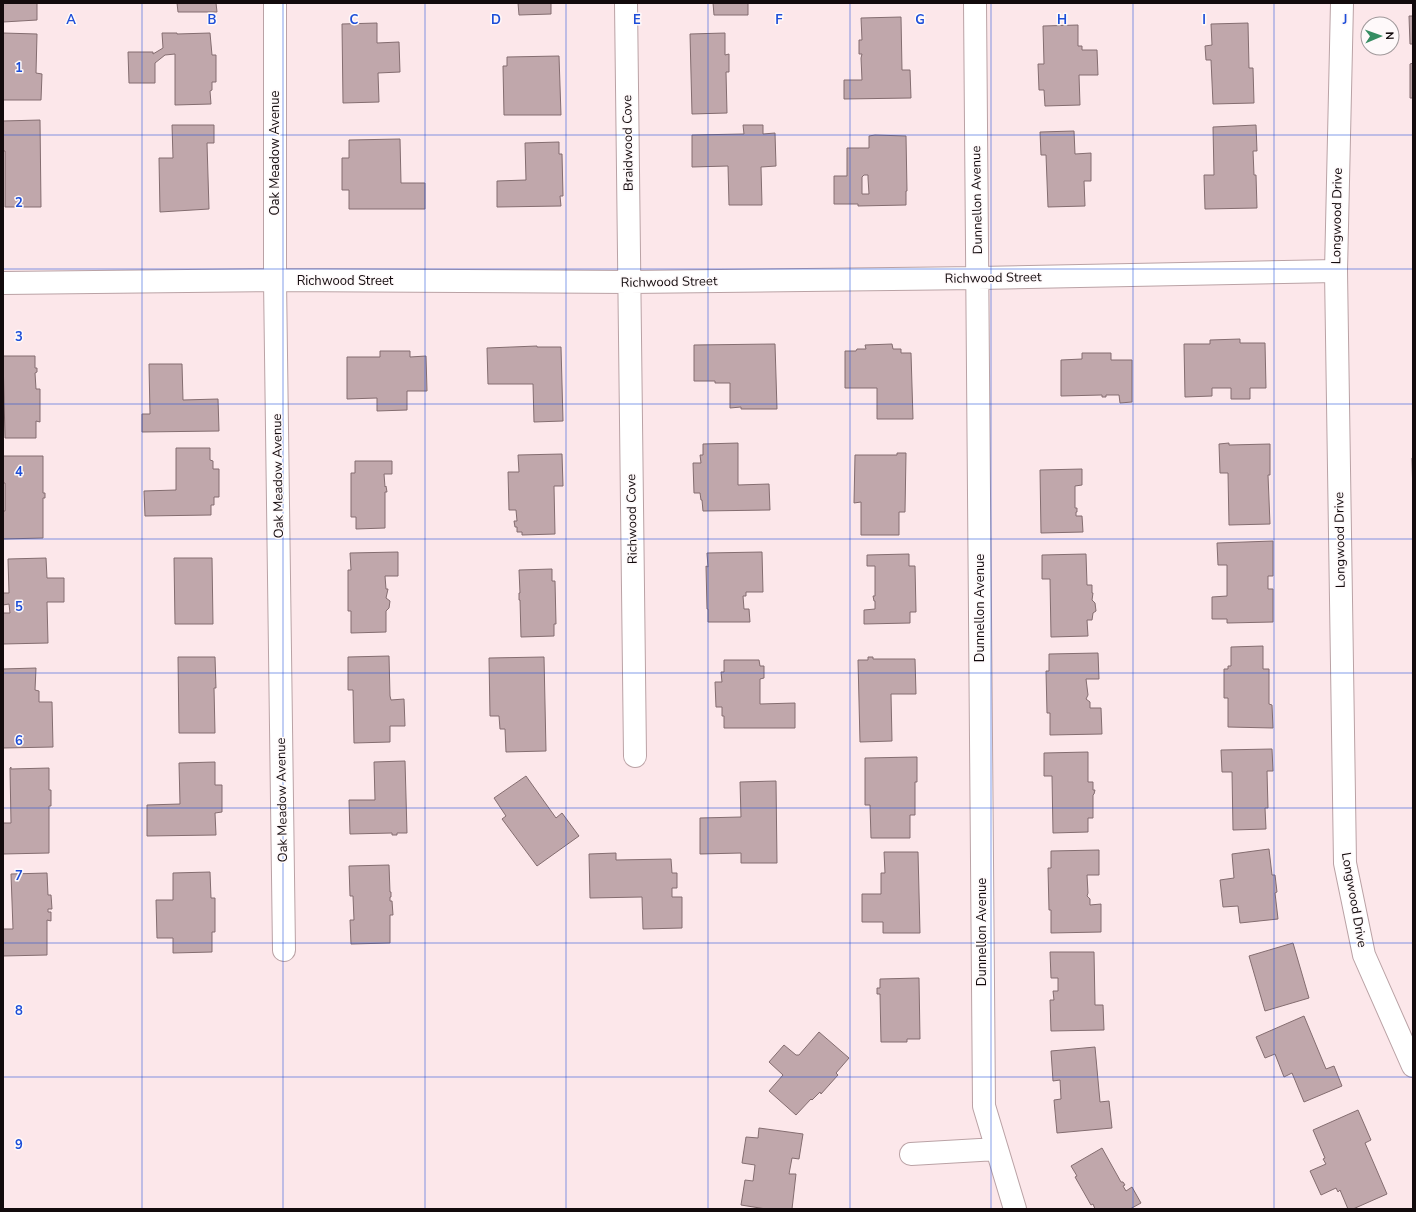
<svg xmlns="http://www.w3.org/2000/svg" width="1416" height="1212" viewBox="0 0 1416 1212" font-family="'Nunito Sans',sans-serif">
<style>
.building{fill:#c0a7ab;stroke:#846d70;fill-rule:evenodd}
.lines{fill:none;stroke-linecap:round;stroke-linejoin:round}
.street-casing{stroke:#baa2a5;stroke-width:24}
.street{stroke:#fff;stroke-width:22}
.grid{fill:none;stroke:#1d4ed8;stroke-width:1;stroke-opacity:0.55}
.labels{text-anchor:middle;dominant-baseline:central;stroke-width:3;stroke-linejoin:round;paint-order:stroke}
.street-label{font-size:13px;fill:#120a0c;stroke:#fef9fa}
.grid-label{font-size:13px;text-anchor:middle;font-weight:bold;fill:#1d4ed8;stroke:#fef9fa;stroke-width:3;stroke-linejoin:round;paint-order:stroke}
</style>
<rect width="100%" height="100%" fill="#fce7ea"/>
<path class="building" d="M3 3H37V20L3 22Z
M177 3H216L217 12H178Z
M518 3H551V14L519 15Z
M713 3H748V15H714Z
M1409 16H1413V44H1410Z
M901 17 902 70H910L911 98 844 99V80H862L861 58 862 54H859V40H862L861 18Z
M377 23V43L399 42 400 72 378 73 379 102 343 103 342 24Z
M1248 23 1249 68H1253L1254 103 1213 104 1211 60H1206L1205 46 1212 45 1211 24Z
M1078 25V46H1082V50H1097L1098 75H1079L1080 105 1045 106 1044 90H1039L1038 64H1044L1043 26Z
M3 33 37 34 36 73 42 74 41 100H3Z
M162 33H177V34L210 33 212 55H216V82H212V90L210 91 211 104 175 105V54L165 55 155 63V83H129L128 52H153V54L163 48Z
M725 33V55L729 54V72H726L727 113 692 114 690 34Z
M559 56 561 115H504L503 66H507V57Z
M1413 63V98H1410V64Z
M40 120 41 207H5V151H3V121Z
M172 125H214V143H207L209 209 160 212 159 158H173Z
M743 125H763V134L775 133 776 166 761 167 762 205H729L728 166 692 167V135L744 134Z
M1256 125 1257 151H1253L1254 175H1256L1257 208 1205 209 1204 175H1214L1213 127Z
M1074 131 1075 154 1091 153V181H1084L1085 206 1048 207 1046 155H1041L1040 132Z
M875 135 906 136 907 191H906V205L858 206V204H834V176H847V148H869V136ZM864 175H868V178L869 194H862V177Z
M400 139 401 183H425V209H349V190H342V158H349V140Z
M559 142V154H562L563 196H560L561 206 497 207V181L526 180 525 143Z
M1240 339V343H1265L1266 388H1250V399H1231V388H1212V396L1185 397 1184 344H1210V340Z
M775 344 777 409H741V407L730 408V383H715V381H694V345Z
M892 344 893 349H901V353H911L913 419H877V388H845V351H856L857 349H866L865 345Z
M537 346V347H561L563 421 534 422 533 384H488L487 348Z
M380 351H410V357L426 356 427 391H407V410L377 411V398L347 399V357H380Z
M1082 353H1111V360H1132V402L1120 403 1119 395H1106V397H1102V395L1061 396V360L1082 359Z
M3 356H35V368H37V372L35 373 36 389H40V422L36 421V438H5Z
M149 364H182L183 400 218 399 219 431 142 432V414H150Z
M738 443V485L769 484 770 510 703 511 702 500H701L700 493H694L693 463H701L700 455H703V444Z
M1229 443V445L1270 444V475H1268L1270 524 1229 525 1228 473H1220L1219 444Z
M176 448H210V460L213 461V469H219V497H214V505H211V515L145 516 144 491 176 490Z
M897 453H906L905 512H899V535H861V502L854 503 855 455H897Z
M562 454 563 486H554L555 534 522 535V532H517V527H515L514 521H517L516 510H509L508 472H519L518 455Z
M3 456H43V493H45V498H43V538L3 539V511H5V483H3Z
M1412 458H1413V499Z
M355 461H392V474H384L385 487 386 486 387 492H385V528L356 529V517H351V473H355Z
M1082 469V485L1075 486V508H1077V512H1076V516H1082L1083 532 1041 533 1040 470Z
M1273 541V576H1268V589H1273V622L1227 623V619H1212V597L1227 596V565H1218L1217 543Z
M398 552V576H385L386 589H388L386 598 390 601 389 608 386 611V632L351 633V611H348V570H351L350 553Z
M762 552 763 592H746V596H743L744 609H749L750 622H708V609H707L706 566 708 567 707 553Z
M909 554V566H915L916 612H910V623L864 624V610L875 609V601H874L873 596H875V566H867V555Z
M1086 554 1087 585H1092V593H1093L1092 600 1095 603 1096 611 1093 613 1092 620H1087L1088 636 1051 637 1050 579H1042V555Z
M46 558 47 578H64V602H47L48 643 3 644V613H10L9 604 3 605V593H9L8 559Z
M174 558H212L213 624H175Z
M552 569V581H555L556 624H554V636L521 637 520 600H519V593H520L519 570Z
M1263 646V669H1269V704L1272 705 1273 728 1228 727V698H1224V669H1228V666H1231V647Z
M1098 653 1099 679H1086L1088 695 1086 699 1090 702V708H1101L1102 734 1050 735V713H1047L1046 671H1049V654Z
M389 656 390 696 391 700 404 699 405 726H390V742L354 743 353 690H348V657Z
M178 657H215L216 688H214L215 733H179Z
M544 657 546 751 506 752 505 729H500L499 716H490L489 658Z
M868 657H873V659H915L916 694H891L892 741 860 742 858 660H868Z
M724 660H759L760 666H764V678L760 679V704L795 703V728H724V716H722V707H716L715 682H722L721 672H724Z
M36 668 35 690 39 691V702H52L53 747 3 748V669Z
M1272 749 1273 771H1267L1268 808H1265L1266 829 1233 830 1232 772H1222L1221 750Z
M1088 752V782H1093V790H1095L1094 794 1093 795V818H1088V832L1053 833 1052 776H1044V753Z
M917 757V782H915V815H910V838H871L870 805H865V758Z
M405 761 407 833H397V835H392V833L350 834 349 800H375L374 762Z
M215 762V785H222V812L215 813 216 835 147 836V805L180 804 179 763Z
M11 767V769L49 768V790H51V806H49V853L3 854V823H11L10 768Z
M526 776 556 818 562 813 579 836 537 866 502 819 506 816 494 798Z
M776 781 777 863H741V853L700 854V818L741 817 740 782Z
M1269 849 1272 875H1275L1277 892 1275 893 1278 919 1240 923 1238 906 1223 907 1220 880 1234 878 1232 854Z
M1099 850V875H1087L1088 893 1087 896 1090 899V905L1101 904V932L1051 933V910H1049L1048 868H1051V851Z
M884 852H918L920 933H883V922H862V894H881V873H885Z
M616 853V860L671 859 672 873H677V888H672V897H682V928L643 929 642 897 590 898 589 854Z
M389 865 390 892H391V897H390V901H392L393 915H390V943L351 944 350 920H354L353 896H350L349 866Z
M210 872 211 898H215V932H212V952L173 953V938H157L156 900H173V873Z
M47 873 48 895H51L52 909H48V912H51V921L47 920V955L3 956V929H13L11 874Z
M1293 943 1309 998 1265 1011 1249 956Z
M1050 952H1094L1095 1005H1103L1104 1030 1051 1031 1050 1000H1054L1053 991H1058V978H1051Z
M919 978 920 1039H907V1042H881L880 994H877V988H880V979Z
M1304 1016 1326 1069 1334 1066 1342 1086 1304 1102 1292 1073 1284 1077 1275 1054 1265 1058 1256 1037Z
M819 1032 849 1058 836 1073 838 1075 821 1094 820 1092 812 1100 811 1099 796 1115 769 1091 783 1075 769 1062 784 1045 796 1055H799Z
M1095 1047 1100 1102 1109 1101 1112 1128 1057 1133 1054 1100 1061 1099 1060 1080 1053 1081 1051 1051Z
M1358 1110 1371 1140 1365 1143 1387 1194 1353 1209H1348L1340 1190 1338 1192 1336 1188 1321 1195 1310 1171 1326 1164 1323 1159 1325 1158 1313 1130Z
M759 1128 803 1134 799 1159 792 1158 789 1174H796L792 1209H766L741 1205 745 1180 753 1181 755 1165 742 1163 746 1137 758 1138Z
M1102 1148 1121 1182H1123L1125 1185 1123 1186 1126 1191 1132 1187 1141 1203 1130 1209H1095L1093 1204 1091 1205 1075 1177 1077 1176 1071 1166Z"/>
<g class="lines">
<defs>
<path id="street" d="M275 3V280L284 950
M626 3 635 756
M975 3 984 1106 1015 1209
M1342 3 1336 271 1345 863 1364 955 1413 1066
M3 283 275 280 630 282 978 278 1336 271
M911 1154 997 1149"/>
</defs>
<use href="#street" class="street-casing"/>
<use href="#street" class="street"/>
</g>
<path class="grid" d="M142 3V1209M283 3V1209M425 3V1209M566 3V1209M708 3V1209M850 3V1209M991 3V1209M1133 3V1209M1274 3V1209M3 135H1413M3 269H1413M3 404H1413M3 539H1413M3 673H1413M3 808H1413M3 943H1413M3 1077H1413"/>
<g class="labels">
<g class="street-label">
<text transform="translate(628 143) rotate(-91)">Braidwood Cove</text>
<text transform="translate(275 153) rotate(-90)">Oak Meadow Avenue</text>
<text transform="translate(977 200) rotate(-91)">Dunnellon Avenue</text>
<text transform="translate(1337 216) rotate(-89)">Longwood Drive</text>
<text transform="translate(993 278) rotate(-1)">Richwood Street</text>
<text x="345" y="281">Richwood Street</text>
<text transform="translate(669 282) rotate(-1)">Richwood Street</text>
<text transform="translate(278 476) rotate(-91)">Oak Meadow Avenue</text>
<text transform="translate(632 519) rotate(-91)">Richwood Cove</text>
<text transform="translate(1340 540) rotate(-91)">Longwood Drive</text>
<text transform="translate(980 608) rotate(-90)">Dunnellon Avenue</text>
<text transform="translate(282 800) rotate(-91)">Oak Meadow Avenue</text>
<text transform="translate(1354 900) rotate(80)">Longwood Drive</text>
<text transform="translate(982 932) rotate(-90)">Dunnellon Avenue</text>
</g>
</g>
<g class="grid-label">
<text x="71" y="24">A</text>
<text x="212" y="24">B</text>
<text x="354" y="24">C</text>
<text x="496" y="24">D</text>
<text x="637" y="24">E</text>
<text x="779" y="24">F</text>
<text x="920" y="24">G</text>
<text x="1062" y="24">H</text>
<text x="1204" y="24">I</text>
<text x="1345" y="24">J</text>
<text x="19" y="72">1</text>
<text x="19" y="207">2</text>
<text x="19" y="341">3</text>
<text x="19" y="476">4</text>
<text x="19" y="611">5</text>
<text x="19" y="745">6</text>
<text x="19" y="880">7</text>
<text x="19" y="1015">8</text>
<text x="19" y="1149">9</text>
</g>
<rect width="1416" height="1212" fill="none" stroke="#120a0c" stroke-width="8"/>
<g transform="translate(1380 36) rotate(88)"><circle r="19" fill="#fef9fa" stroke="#a0999b"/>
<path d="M0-3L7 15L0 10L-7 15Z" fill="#358d62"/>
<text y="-6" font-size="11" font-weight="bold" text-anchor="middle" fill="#120a0c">N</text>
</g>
</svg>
